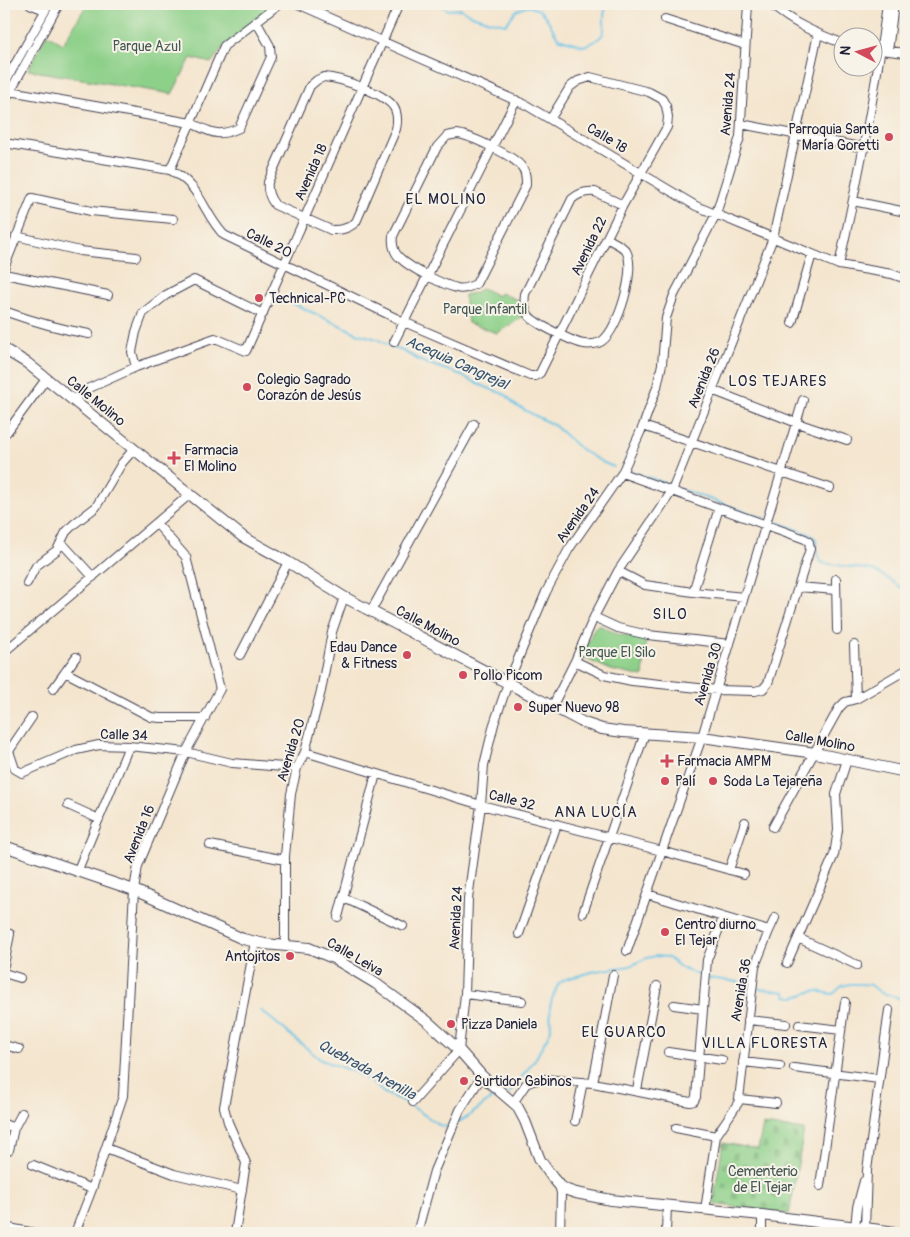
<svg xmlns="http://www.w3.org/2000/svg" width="910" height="1237" viewBox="0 0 910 1237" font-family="Pangolin,sans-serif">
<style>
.cemetery{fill:url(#cemetery-stones);stroke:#587962}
.green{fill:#8dd089;stroke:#587962}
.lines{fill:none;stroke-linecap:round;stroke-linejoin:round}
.stream{stroke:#69c4e7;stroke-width:2}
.minor-casing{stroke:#423f51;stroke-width:10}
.major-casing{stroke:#423f51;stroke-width:12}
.minor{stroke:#fff;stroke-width:8}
.major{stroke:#fff;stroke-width:10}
.poi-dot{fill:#d1495b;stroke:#f7f3e8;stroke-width:2}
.labels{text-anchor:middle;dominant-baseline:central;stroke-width:4;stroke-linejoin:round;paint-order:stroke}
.park-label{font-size:14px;fill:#425652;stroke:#f7f3e8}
.street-label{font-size:14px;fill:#22223b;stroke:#f7f3e8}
.poi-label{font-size:14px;fill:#22223b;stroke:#f7f3e8;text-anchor:start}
.neighbourhood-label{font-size:15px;letter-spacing:1px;fill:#22223b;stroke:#f7f3e8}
.water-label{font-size:15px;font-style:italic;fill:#37536f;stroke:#f7f3e8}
</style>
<defs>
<pattern id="cemetery-stones" width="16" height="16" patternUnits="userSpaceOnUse" patternTransform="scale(1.25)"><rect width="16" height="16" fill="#8dd089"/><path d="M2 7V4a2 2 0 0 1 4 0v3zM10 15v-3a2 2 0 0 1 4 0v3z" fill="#79b277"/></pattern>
</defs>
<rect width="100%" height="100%" fill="#f7f3e8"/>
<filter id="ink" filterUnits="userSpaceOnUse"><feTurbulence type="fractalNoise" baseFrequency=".02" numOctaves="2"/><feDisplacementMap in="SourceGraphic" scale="10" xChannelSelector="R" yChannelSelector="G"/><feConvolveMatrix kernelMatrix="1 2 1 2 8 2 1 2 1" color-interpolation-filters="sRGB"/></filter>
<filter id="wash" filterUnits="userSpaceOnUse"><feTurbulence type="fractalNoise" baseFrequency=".0096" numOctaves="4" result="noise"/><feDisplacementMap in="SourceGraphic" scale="20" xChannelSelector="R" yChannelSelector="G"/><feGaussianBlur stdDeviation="1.12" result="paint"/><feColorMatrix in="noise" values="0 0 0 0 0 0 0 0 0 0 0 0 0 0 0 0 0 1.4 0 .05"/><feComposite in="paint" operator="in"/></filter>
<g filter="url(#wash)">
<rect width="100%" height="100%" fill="#f4e5ce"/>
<path class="cemetery" d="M763 1125 804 1130 789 1214 713 1204 723 1143 758 1149Z"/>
<path class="green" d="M87 4H275L224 46 211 63 191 58 172 94 28 70 47 34 63 44Z
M482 288 498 296 500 293 523 302 520 308 521 318 497 333 468 323 464 295 475 293Z
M597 626H601L617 634 646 640 643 677 611 670 584 658 582 655 595 627Z"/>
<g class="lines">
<path class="stream" d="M440 4 448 10 461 9 469 14 490 21 506 24 516 11 528 6 539 10 546 17 558 38 584 46C618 34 596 23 608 4
M281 298 359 334 377 339 391 347 399 349 423 362 456 373 483 386 506 395 515 405 555 426 583 451 604 463 614 467
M632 472 669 484
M680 489 764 518
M774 521 810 534 816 539 818 556 822 563 872 570 887 578 906 591
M708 978 738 982 750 987
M755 988 785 992 786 996C797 1000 805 992 815 991 821 991 827 994 833 994L842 986 850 984H862L871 985 881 993 894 996 906 1001
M260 1010 269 1017 321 1060 352 1071 370 1081 384 1093 405 1102 441 1126 450 1127
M509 1094 536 1058 551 1030 550 1007 552 999 559 983 566 979 596 971 630 966 647 958 656 956 667 957 683 969 704 977
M458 1122 469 1116 491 1099 500 1097"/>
</g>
</g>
<g filter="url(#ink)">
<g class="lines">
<defs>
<path id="minor" d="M30 4 45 10
M298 4 526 105 696 206 839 265 892 274 906 279
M770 4C793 23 814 33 842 43
M665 19 745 45
M872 49 906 53
M888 51 894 4
M324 77C341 78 383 93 393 106 398 113 398 120 396 129L356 222C348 229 341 230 331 230L275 205C269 197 267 191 268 182L310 86 317 80Z
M4 84 49 4
M10 91 191 123C211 132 217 138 239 128L271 57 270 46 256 21
M4 102 59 4
M741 124 865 148
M457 134C470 135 513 156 521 166 526 171 526 178 526 185L476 284C469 287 463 290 457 288 443 285 410 268 400 258 394 253 392 244 393 236L437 147 447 136Z
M4 143 170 170C202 186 202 212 224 235L404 322 530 376H535L540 373 623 205 667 127 668 117 666 106 662 99 649 92 590 77 578 81 570 87 551 118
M170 170 224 46 279 4
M853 201 906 212
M16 236 80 251 136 257
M607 238C612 242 622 245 626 251 637 269 618 330 602 341 598 344 589 345 584 344 575 343 534 323 529 316 524 310 524 302 525 294L572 199C579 193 586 191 595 192L623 205
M839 265C858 179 876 92 887 4
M4 268 32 198 91 211 173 219
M4 274 108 295
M4 311C32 321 59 329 89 334
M792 323 812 254
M394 342 516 100
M136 367 132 352 136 332 143 313 166 295 194 280 263 314
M712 390 797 423 847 440
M73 400 85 390 136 367 215 338 246 351 399 4
M643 426 830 488
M7 432 46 379
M61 542 93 577
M618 571 645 585 693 592 744 597
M836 579 837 630
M27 583 36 566 57 550 66 532 74 524 96 507 122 463 134 449
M798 587 836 590
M693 592 719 508
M371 611 474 424
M594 617 618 628 648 635 730 644
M854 645 856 699
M4 652 189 495
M240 655 288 562
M575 661 604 675 632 681 717 690 755 691 763 689 768 683 810 549 809 542 805 539 622 473
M65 672 151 717 160 718H205
M53 689 76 657
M552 707 575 661 594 617 618 571 672 491 773 238 818 34
M32 717 9 751 15 769 22 773 76 750 99 745 129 746 186 752 232 763 297 768
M305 752 481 805 662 851 744 874
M68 805 99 819
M773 827 839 708 845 702 856 699 906 670
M210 845 285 860
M729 870 745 822
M77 872 129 746
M647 894 769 931
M344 898 403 926
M583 913 645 733
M338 917 376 774
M4 932 10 934 4 965
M519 934 557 824
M798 938 857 965
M285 945V856L291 794 297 768 305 752 321 691 332 632 344 597
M627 951 702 737 803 400
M787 963 834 855 838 830 836 794 847 760
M4 973 20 978
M465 994 522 1001
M674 1005 703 1009
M748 1020 786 1024
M799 1025 841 1030
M4 1045 19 1049
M668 1052 722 1060
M743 1062 780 1066
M794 1068 879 1079
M593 1083 613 975
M637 1090 657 986
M739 1099 776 1103
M413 1102 459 1050 465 994 468 899 481 805 484 765 494 724 508 683 546 592 569 549 622 473 643 426 657 387 662 364 666 318 674 295 716 214 740 137 748 4
M513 1103 526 1084 533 1081 543 1079 593 1083 690 1102 694 1101 696 1097 707 960 723 918
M575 1121 583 1082
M4 1124 14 1128
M676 1128 716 1136
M106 1148 174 1174 242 1190
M9 1150 14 1128 22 1113
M33 1165 92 1189
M559 1185 561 1193 560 1233
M820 1186 845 1002
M705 1210 716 1136 738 1103 739 1099 755 966 769 931 775 918
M4 1227 35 1233
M855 1228 857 1207 864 1181
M865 1229 867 1170 889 1010
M75 1233 92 1189 123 1096 134 890 138 866 186 752 220 689 186 557 156 523
M235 1233 246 1163 228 1122 224 1107 255 942
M417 1233 434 1171 460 1110 482 1076
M666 1233 667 1205
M762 1233V1215"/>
<path id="major" d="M4 349 27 363 243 537 288 562 344 597 584 723 602 729 623 732 702 737 815 753 906 772
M4 846 134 890 243 939 265 944 309 948 335 959 375 983 427 1021 459 1050 482 1076 517 1106 525 1121 540 1160 552 1177 559 1185 567 1190 576 1193 611 1200 762 1215 904 1233"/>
</defs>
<use href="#minor" class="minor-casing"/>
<use href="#major" class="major-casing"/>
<use href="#minor" class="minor"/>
<use href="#major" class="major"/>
</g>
</g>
<g class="poi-dot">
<circle cx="889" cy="137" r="5"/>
<circle cx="259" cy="298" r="5"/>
<circle cx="247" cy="387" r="5"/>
<path d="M171.5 450.5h5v5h5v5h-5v5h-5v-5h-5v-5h5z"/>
<circle cx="407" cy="655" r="5"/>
<circle cx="463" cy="675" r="5"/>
<circle cx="518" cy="707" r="5"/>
<path d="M664.5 753.5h5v5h5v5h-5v5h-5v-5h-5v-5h5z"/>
<circle cx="665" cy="781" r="5"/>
<circle cx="713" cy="781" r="5"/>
<circle cx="665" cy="932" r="5"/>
<circle cx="290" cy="956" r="5"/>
<circle cx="451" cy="1024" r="5"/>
<circle cx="464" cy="1081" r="5"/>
</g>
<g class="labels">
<g class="park-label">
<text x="147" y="46">Parque Azul</text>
<text x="485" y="309">Parque Infantil</text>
<text x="617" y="652">Parque El Silo</text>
<text x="763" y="1171">Cementerio<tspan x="763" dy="16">de El Tejar</tspan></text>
</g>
<g class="street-label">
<text transform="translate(728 104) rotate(-85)">Avenida 24</text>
<text transform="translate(607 138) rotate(31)">Calle 18</text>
<text transform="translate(311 172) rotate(-66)">Avenida 18</text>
<text transform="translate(269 243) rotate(26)">Calle 20</text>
<text transform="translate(589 246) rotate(-64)">Avenida 22</text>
<text transform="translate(704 378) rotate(-68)">Avenida 26</text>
<text transform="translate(96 401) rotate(39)">Calle Molino</text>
<text transform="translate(578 515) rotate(-55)">Avenida 24</text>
<text transform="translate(428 626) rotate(28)">Calle Molino</text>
<text transform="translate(708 674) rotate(-73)">Avenida 30</text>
<text transform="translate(124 735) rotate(2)">Calle 34</text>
<text transform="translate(820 741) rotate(10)">Calle Molino</text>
<text transform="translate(291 750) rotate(-73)">Avenida 20</text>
<text transform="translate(512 800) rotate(14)">Calle 32</text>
<text transform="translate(139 834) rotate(-68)">Avenida 16</text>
<text transform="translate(456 918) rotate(-87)">Avenida 24</text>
<text transform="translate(355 957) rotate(30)">Calle Leiva</text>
<text transform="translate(741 990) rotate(-80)">Avenida 36</text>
</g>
<g class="poi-label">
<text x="879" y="129" text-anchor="end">Parroquia Santa<tspan x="879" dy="16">María Goretti</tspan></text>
<text x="269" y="298">Technical-PC</text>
<text x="257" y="379">Colegio Sagrado<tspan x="257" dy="16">Corazón de Jesús</tspan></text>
<text x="184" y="450">Farmacia<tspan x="184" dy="16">El Molino</tspan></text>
<text x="397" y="647" text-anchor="end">Edau Dance<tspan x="397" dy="16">&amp; Fitness</tspan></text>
<text x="473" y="675">Pollo Picom</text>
<text x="528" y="707">Super Nuevo 98</text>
<text x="677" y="761">Farmacia AMPM</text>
<text x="675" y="781">Palí</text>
<text x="723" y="781">Soda La Tejareña</text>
<text x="675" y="924">Centro diurno<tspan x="675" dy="16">El Tejar</tspan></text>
<text x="280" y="956" text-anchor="end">Antojitos</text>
<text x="461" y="1024">Pizza Daniela</text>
<text x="474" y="1081">Surtidor Gabinos</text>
</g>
<g class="neighbourhood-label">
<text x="446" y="199">EL MOLINO</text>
<text x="778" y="381">LOS TEJARES</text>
<text x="670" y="614">SILO</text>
<text x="596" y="812">ANA LUCÍA</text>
<text x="624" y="1032">EL GUARCO</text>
<text x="765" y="1043">VILLA FLORESTA</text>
</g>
<g class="water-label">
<text transform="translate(457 363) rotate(24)">Acequia Cangrejal</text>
<text transform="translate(367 1070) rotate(29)">Quebrada Arenilla</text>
</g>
</g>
<rect width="910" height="1237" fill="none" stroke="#f7f3e8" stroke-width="20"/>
<g transform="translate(858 52) rotate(276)"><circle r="24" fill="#f7f3e8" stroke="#a29fa3"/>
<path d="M0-4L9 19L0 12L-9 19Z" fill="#d1495b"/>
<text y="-8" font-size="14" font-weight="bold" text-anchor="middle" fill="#22223b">N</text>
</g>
</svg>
